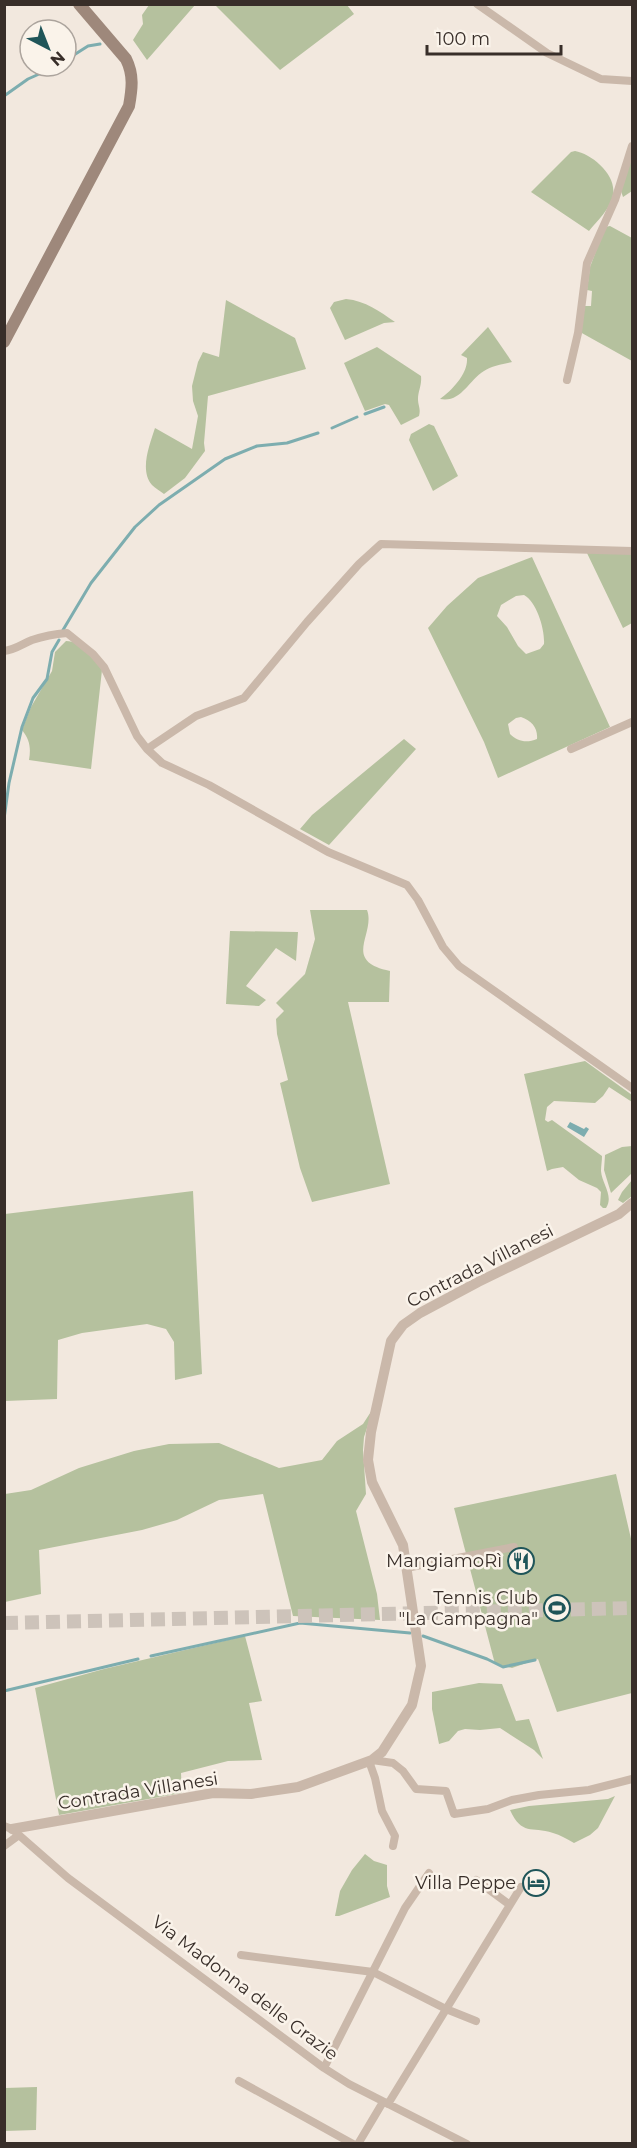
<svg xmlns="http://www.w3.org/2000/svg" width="637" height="2148" viewBox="0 0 637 2148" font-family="Montserrat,sans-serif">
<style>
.green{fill:#b5c19e;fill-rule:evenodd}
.water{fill:#7dadaf}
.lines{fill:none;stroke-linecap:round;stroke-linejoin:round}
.stream{stroke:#7dadaf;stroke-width:3}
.trunk-tunnel{stroke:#cdc3ba;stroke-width:14;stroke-dasharray:14 7;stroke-linecap:butt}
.minor{stroke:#cab8aa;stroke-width:8}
.tertiary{stroke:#cab8aa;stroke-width:10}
.secondary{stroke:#9e887b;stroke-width:12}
.labels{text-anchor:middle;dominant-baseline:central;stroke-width:5;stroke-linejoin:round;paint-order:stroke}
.street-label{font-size:18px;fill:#382e29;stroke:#faf3ea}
.poi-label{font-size:18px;fill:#382e29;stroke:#faf3ea;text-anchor:end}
</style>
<rect width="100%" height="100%" fill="#f2e8de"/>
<path class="green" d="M149 5H195L147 60 133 40 143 24 142 15Z
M215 5H347L354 14 280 70Z
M575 151C592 154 617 175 613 195 611 208 597 221 589 231L531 192 571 152Z
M632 157V191L623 197 621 191Z
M610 226 632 238V361L580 332 585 306H591L592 291 587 290 590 267 605 227Z
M346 299C366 301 379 311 395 322L384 323 345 340 330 308 334 302Z
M226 300 295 338 306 369 208 396 204 443 205 451 185 478 164 494C160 491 155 488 152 485 139 470 150 444 155 428L192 449 198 416 193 401 192 386 198 362 203 352 219 357Z
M488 327 512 362C503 364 491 366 484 371 468 381 461 403 440 399 452 390 468 374 467 358L461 355Z
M377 347 421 376C422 385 418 391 418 399 418 406 421 408 419 416L401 425 389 405 385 404 365 411 344 363Z
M429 424 434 426 458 476 433 491 409 440 411 434Z
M586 551 632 553V623L623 628Z
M532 557 610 727 498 778 484 742 428 628 447 606 478 578ZM524 595C537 602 545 630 544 644L540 649 526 654 518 646 507 627 497 616 501 605 516 596ZM521 717C532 721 538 728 537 739 527 743 518 742 510 734L508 724 516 718Z
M66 641C82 641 94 658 102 670L91 769 29 760C31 748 30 740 22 730L31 707 52 671 55 652Z
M404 739 416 749 329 845 300 829 312 815Z
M310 910H367C376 934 341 961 390 971L389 1002H348L390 1184 312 1202 300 1168 280 1083 288 1080 277 1034 276 1019 284 1011 276 1003 305 974 315 939Z
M230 931 298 932 296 961 276 948 246 986 266 1000 259 1006 226 1004Z
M585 1061 632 1095V1102L609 1087 603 1096 595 1103 554 1101 547 1107 545 1120 548 1122 552 1120 602 1156C602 1161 601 1166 601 1171 602 1184 614 1196 606 1208H603L600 1205 601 1192 597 1188 579 1180 563 1167 552 1169 547 1171 524 1074Z
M632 1146V1173L611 1193 604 1170 605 1155 622 1147Z
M632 1180V1196L623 1203 618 1200 622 1192Z
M193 1191 202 1374 175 1380 174 1342 166 1329 147 1324 82 1333 58 1340 57 1399 5 1401V1214Z
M374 1407 364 1437 363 1450 366 1494 356 1511 377 1594 380 1620 293 1616 263 1494 219 1500 177 1520 142 1530 39 1550 41 1594 5 1602V1494L31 1490 79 1468 134 1451 169 1444 219 1443 279 1468 322 1460 337 1441 363 1424Z
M616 1474 632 1543V1693L557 1712 538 1659 512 1668 495 1664 454 1508Z
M245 1636 262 1701 249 1703 262 1760 228 1761 181 1773 182 1793 59 1815 35 1688 104 1669Z
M479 1683 502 1684 516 1721 529 1719 543 1759 534 1750 500 1728 480 1730 465 1729 458 1731 449 1741 439 1744 432 1709V1692Z
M615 1796 598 1828 590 1835 574 1843C567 1839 560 1835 553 1833 531 1826 522 1836 510 1810L529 1806 608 1799Z
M365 1854 374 1861 387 1865V1886L390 1897 339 1916H335L340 1891 352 1870Z
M37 2087 36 2130 5 2131V2088Z"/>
<path class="water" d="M570 1122 584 1129 586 1127 589 1129 584 1137 567 1127Z"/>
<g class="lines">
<path class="stream" d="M66 60 88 46 100 44
M4 96 28 79 57 66
M365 414 384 407
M332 428 357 417
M63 630 91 583 135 527 159 505 225 459 257 446 287 443 318 433
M4 819 9 783 22 727 33 698 47 679 52 652 59 640
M423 1636 487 1659 503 1667 535 1660
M151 1656 300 1623 410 1633
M4 1691 138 1659"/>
<path class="trunk-tunnel" d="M4 1623 632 1608"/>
<path class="minor" d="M477 4 547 53 601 79 632 81
M567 380 578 333 587 263 615 200 632 146
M4 651C15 650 22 644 32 640 44 636 55 634 67 633L93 654 104 667 137 736 147 749 162 763 209 785 328 852 407 885 418 900 443 947 459 966 632 1088
M147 749 196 716 244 698 307 622 359 564 381 544 632 551
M571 749 632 722
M406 1568 514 1547
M372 1760 393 1763 403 1771 416 1789 446 1791 454 1814 488 1809 512 1800 539 1795 589 1790 632 1779
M369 1761 375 1778 382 1811 395 1836 393 1846
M4 1826 12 1829 68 1878 324 2068 349 2084 467 2144
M4 1846 19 1835
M476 1880 510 1905
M241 1955 373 1972 446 2009 476 2021
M324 2068 405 1908 429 1873
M239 2081 353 2144
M388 2104 521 1887
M358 2144 383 2102"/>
<path class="tertiary" d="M12 1829 213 1793 251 1794 298 1787 372 1760 382 1752 412 1705 421 1666 403 1545 372 1482 368 1460 371 1432 391 1341 403 1325 420 1313 478 1282 619 1214 632 1203"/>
<path class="secondary" d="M4 342 129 106C132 89 134 75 126 59L79 4"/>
</g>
<defs>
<symbol id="restaurant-ring" viewBox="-11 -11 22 22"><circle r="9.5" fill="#faf3ea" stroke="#1f5559" stroke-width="1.5"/><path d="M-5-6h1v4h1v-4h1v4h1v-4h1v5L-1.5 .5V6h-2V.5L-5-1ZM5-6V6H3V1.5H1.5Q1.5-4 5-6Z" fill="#1f5559"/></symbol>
<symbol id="stadium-ring" viewBox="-11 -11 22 22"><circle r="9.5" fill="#faf3ea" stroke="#1f5559" stroke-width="1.5"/><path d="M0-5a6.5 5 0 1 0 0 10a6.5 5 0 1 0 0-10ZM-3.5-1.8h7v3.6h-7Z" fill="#1f5559"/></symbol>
<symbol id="hotel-ring" viewBox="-11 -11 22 22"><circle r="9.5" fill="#faf3ea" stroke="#1f5559" stroke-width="1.5"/><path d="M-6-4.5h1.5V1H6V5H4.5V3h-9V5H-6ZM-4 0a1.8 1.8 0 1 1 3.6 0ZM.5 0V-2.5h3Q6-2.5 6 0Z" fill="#1f5559"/></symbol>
</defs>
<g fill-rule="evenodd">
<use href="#restaurant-ring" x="506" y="1546" width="30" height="30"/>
<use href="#stadium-ring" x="542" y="1593" width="30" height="30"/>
<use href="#hotel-ring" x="521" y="1868" width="30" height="30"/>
</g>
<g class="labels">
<g class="street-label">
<text transform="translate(480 1266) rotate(-27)">Contrada Villanesi</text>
<text transform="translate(138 1791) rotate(-9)">Contrada Villanesi</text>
<text transform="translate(245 1988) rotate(37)">Via Madonna delle Grazie</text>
</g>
<g class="poi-label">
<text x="502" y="1561">MangiamoRì</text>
<text x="538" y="1598">Tennis Club<tspan x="538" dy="21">"La Campagna"</tspan></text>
<text x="516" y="1883">Villa Peppe</text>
</g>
</g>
<rect width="637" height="2148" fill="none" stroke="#382e29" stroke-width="12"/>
<g transform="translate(48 48) rotate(138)"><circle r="28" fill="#faf3ea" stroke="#aca49d" stroke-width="1.5"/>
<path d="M0-4.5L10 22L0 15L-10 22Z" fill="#1f5559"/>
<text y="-9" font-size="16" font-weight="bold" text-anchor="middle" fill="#382e29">N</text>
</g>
<path d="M427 45v9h134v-9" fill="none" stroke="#382e29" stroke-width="3"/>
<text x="436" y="45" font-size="18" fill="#382e29" stroke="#faf3ea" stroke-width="4.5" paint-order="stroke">100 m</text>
</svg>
